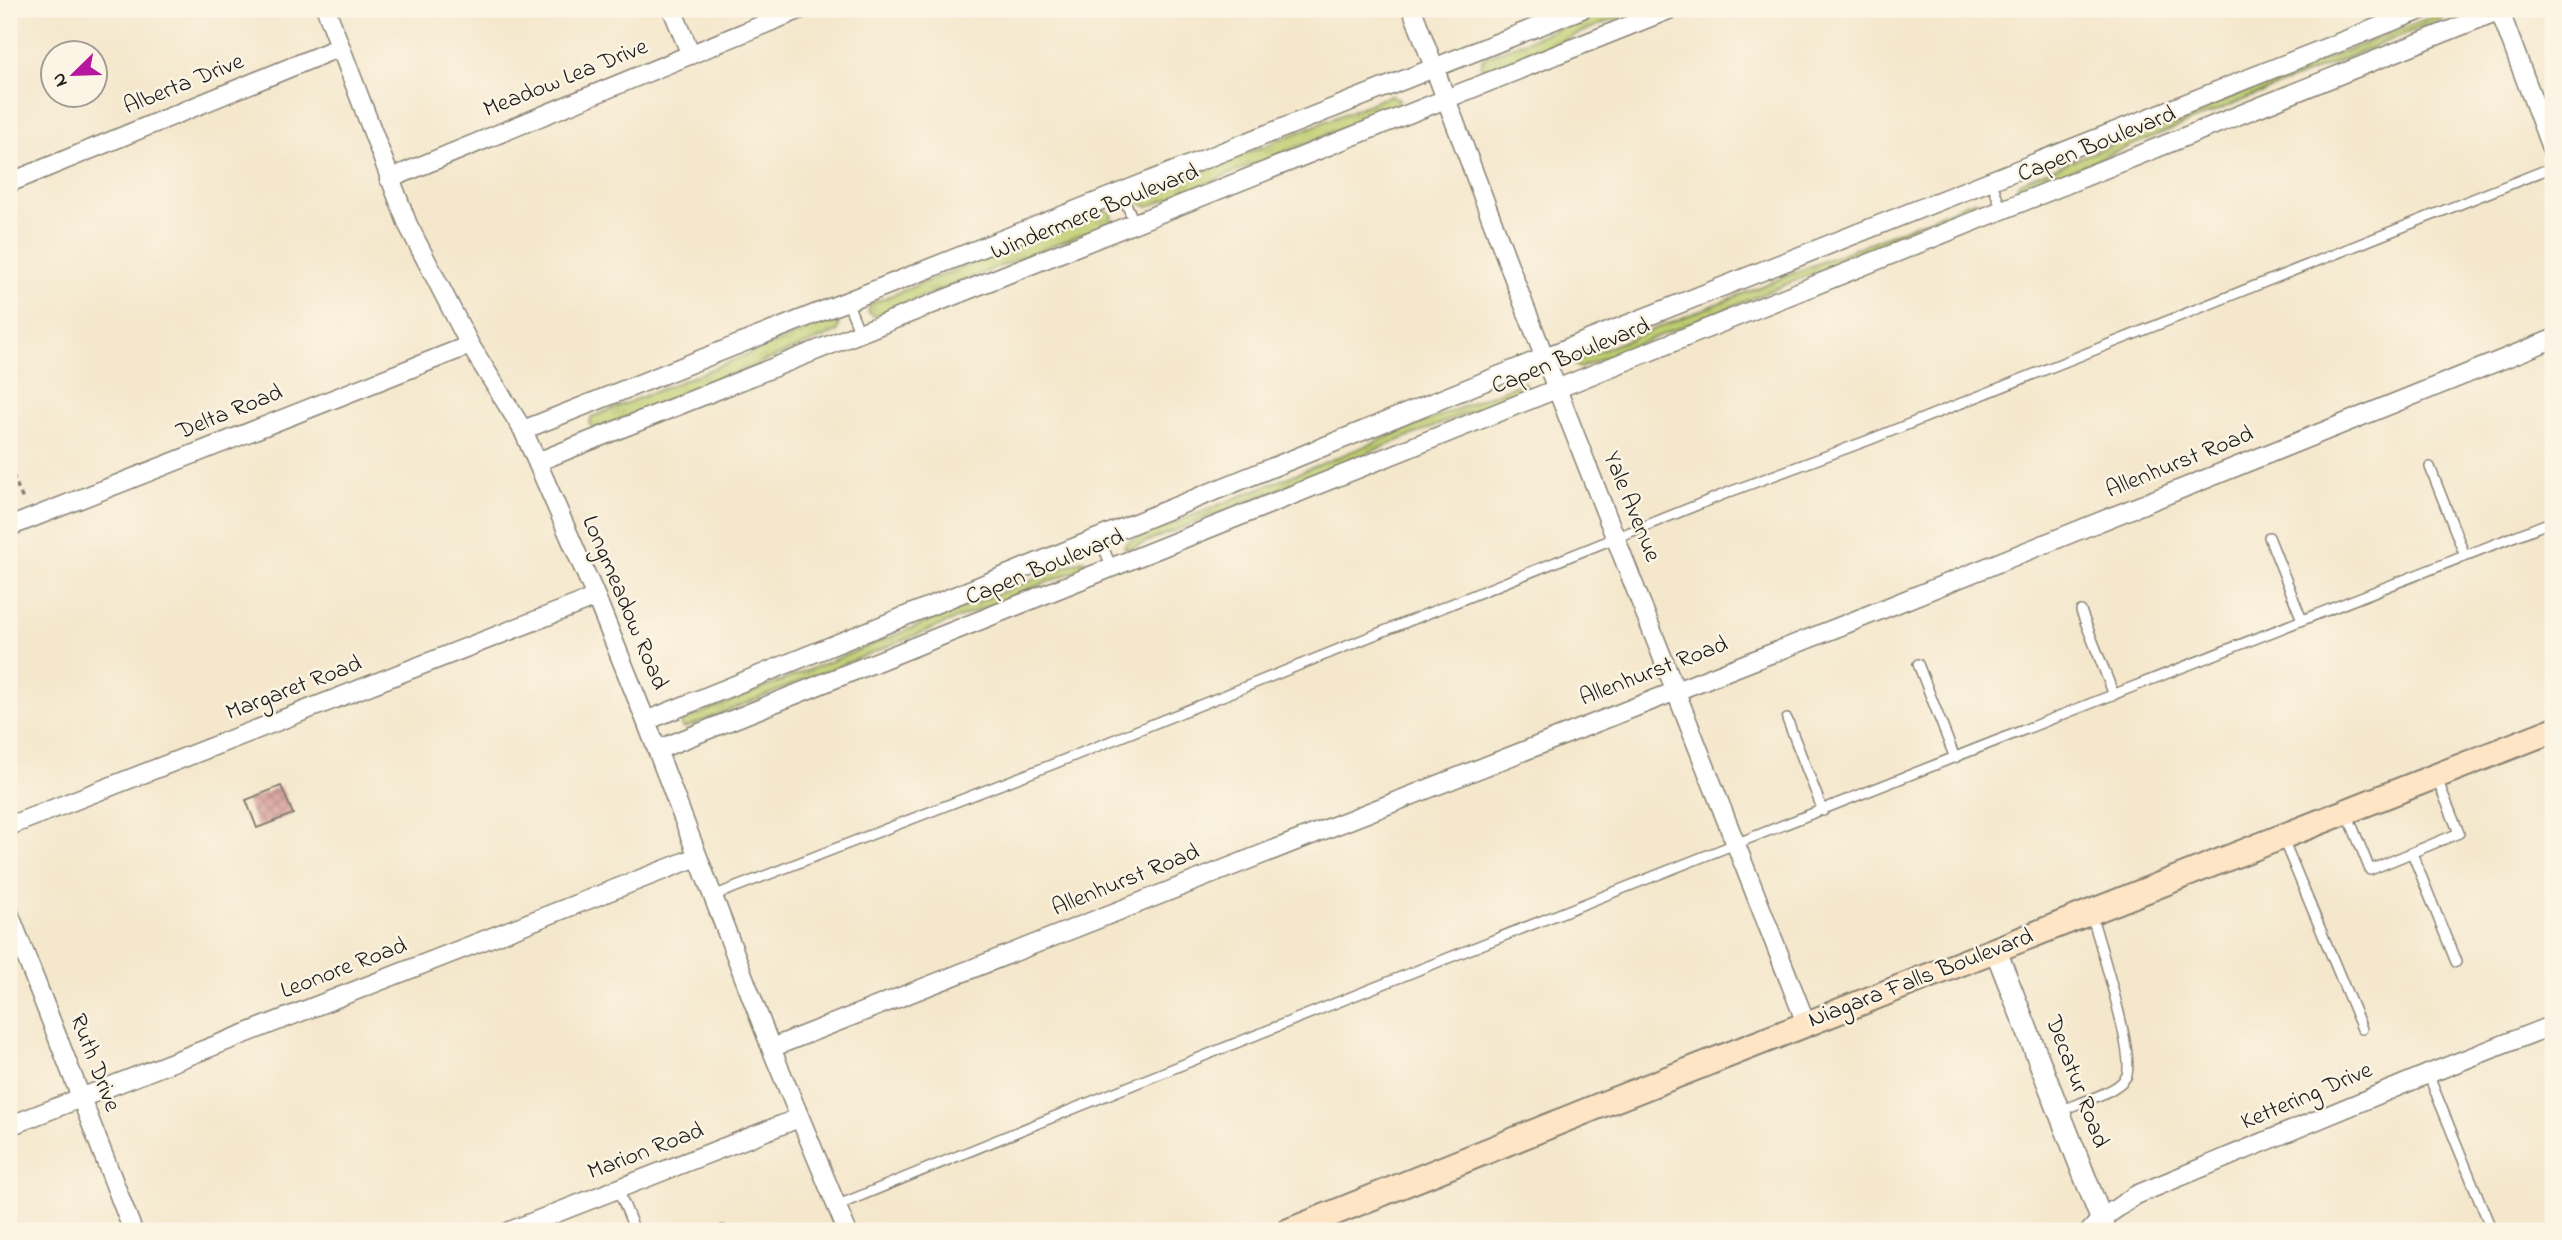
<svg xmlns="http://www.w3.org/2000/svg" width="2562" height="1240" viewBox="0 0 2562 1240" font-family="'Indie Flower',sans-serif">
<style>
.grass{fill:url(#grass-tufts);stroke:#6c7446;stroke-width:2}
.building{fill:url(#building-cross-hatch)}
.lines{fill:none;stroke-linecap:round;stroke-linejoin:round}
.service-casing{stroke:#888274;stroke-width:12}
.minor-casing{stroke:#888274;stroke-width:21}
.tertiary-casing{stroke:#888274;stroke-width:24}
.secondary-casing{stroke:#888274;stroke-width:28}
.path{stroke:#888274;stroke-width:3.5;stroke-dasharray:5 5;stroke-linecap:butt}
.service{stroke:#fff;stroke-width:9}
.minor{stroke:#fff;stroke-width:18}
.tertiary{stroke:#fff;stroke-width:21}
.secondary{stroke:#fee5c5;stroke-width:24}
.labels{text-anchor:middle;dominant-baseline:central;stroke-width:5;stroke-linejoin:round;paint-order:stroke}
.street-label{font-size:24px;fill:#1c1c1c;stroke:#fcf5e5}
</style>
<defs>
<pattern id="grass-tufts" width="24" height="20" patternUnits="userSpaceOnUse" patternTransform="scale(1.75)"><rect width="24" height="20" fill="#bdcd70"/><path d="M3 7l-1-3M5 7V3M7 7l1-3M15 17l-1-3M17 17v-4M19 17l1-3" fill="none" stroke="#a2af60"/></pattern>
<pattern id="building-cross-hatch" width="8" height="8" patternUnits="userSpaceOnUse" patternTransform="scale(1.75)"><rect width="8" height="8" fill="#d69b98"/><path d="M0 0l8 8M0 8l8-8" fill="none" stroke="#ad7e7b"/></pattern>
</defs>
<rect width="100%" height="100%" fill="#fcf5e5"/>
<filter id="ink" filterUnits="userSpaceOnUse"><feTurbulence type="fractalNoise" baseFrequency=".0143" numOctaves="2"/><feDisplacementMap in="SourceGraphic" scale="14" xChannelSelector="R" yChannelSelector="G"/><feConvolveMatrix kernelMatrix="1 2 1 2 8 2 1 2 1" color-interpolation-filters="sRGB"/></filter>
<filter id="wash" filterUnits="userSpaceOnUse"><feTurbulence type="fractalNoise" baseFrequency=".00686" numOctaves="4" result="noise"/><feDisplacementMap in="SourceGraphic" scale="28" xChannelSelector="R" yChannelSelector="G"/><feGaussianBlur stdDeviation="1.57" result="paint"/><feColorMatrix in="noise" values="0 0 0 0 0 0 0 0 0 0 0 0 0 0 0 0 0 1.4 0 .05"/><feComposite in="paint" operator="in"/></filter>
<g filter="url(#wash)">
<rect width="100%" height="100%" fill="#f4e7cc"/>
<path class="grass" d="M1606 9H1639L1488 70 1483 69 1481 66 1483 58Z
M2451 9H2466L2022 190 2017 187 2019 182Z
M1391 95 1399 99 1396 107 1148 207 1141 203 1143 195Z
M1974 201 1979 202 1977 207 1580 368 1575 365 1577 360Z
M1105 210 1112 214 1110 223 874 316 868 312 870 304Z
M833 320 839 324 837 332 596 429 589 424 592 417Z
M1524 382 1527 389 1129 549 1124 547 1127 542Z
M1082 560 1088 562 1085 567 685 728 681 726 682 721Z"/>
<g id="blocks">
<path class="building" d="M281 786 293 814 257 828 246 800Z"/>
</g>
</g>
<g filter="url(#ink)">
<use href="#blocks" fill-opacity="0" stroke="#888274" stroke-width="2"/>
<g class="lines">
<defs>
<path id="service" d="M1991 180 2002 210
M1121 192 1135 224
M847 301 860 333
M2430 467 2465 556
M1099 537 1112 568
M2269 537 2302 620
M2081 611 2114 695
M1918 664 1955 758
M1787 719 1823 811
M2347 813 2370 870 2459 833 2437 779
M2283 839 2362 1029
M2412 853 2456 962
M713 896 1056 763 1732 491 1869 440 2553 167
M2428 1074 2492 1231
M2059 1111C2076 1104 2118 1092 2126 1077 2137 1059 2098 939 2091 913
M618 1189 635 1231
M836 1206C1406 971 1980 748 2553 521
M723 1230 724 1231"/>
<path id="minor" d="M326 9 408 225 470 345 523 430 596 597 646 721 771 1048 847 1231
M672 9 691 55
M1412 9 1524 305 1806 1023
M2499 9 2553 153
M389 179 801 9
M9 183 340 47
M523 430 1582 9
M537 462 1671 9
M9 527 470 345
M646 721 1545 357 2424 9
M657 750 2503 9
M9 826 596 597
M9 913 133 1231
M771 1048 1846 624 2553 339
M9 1126 697 857
M510 1231 799 1118
M2090 1231 2101 1219 2136 1195 2428 1074 2553 1025"/>
<path id="tertiary" d="M1996 951 2106 1231"/>
<path id="secondary" d="M1289 1231 1596 1107 2553 730"/>
</defs>
<use href="#service" class="service-casing"/>
<use href="#minor" class="minor-casing"/>
<use href="#tertiary" class="tertiary-casing"/>
<use href="#secondary" class="secondary-casing"/>
<path class="path" d="M9 466 23 500"/>
<use href="#service" class="service"/>
<use href="#minor" class="minor"/>
<use href="#tertiary" class="tertiary"/>
<use href="#secondary" class="secondary"/>
</g>
</g>
<g class="labels">
<g class="street-label">
<text transform="translate(566 79) rotate(-22)">Meadow Lea Drive</text>
<text transform="translate(184 85) rotate(-22)">Alberta Drive</text>
<text transform="translate(2097 145) rotate(-22)">Capen Boulevard</text>
<text transform="translate(1095 213) rotate(-22)">Windermere Boulevard</text>
<text transform="translate(1571 357) rotate(-22)">Capen Boulevard</text>
<text transform="translate(230 413) rotate(-22)">Delta Road</text>
<text transform="translate(2180 463) rotate(-22)">Allenhurst Road</text>
<text transform="translate(1631 507) rotate(68)">Yale Avenue</text>
<text transform="translate(1045 568) rotate(-22)">Capen Boulevard</text>
<text transform="translate(624 603) rotate(67)">Longmeadow Road</text>
<text transform="translate(1654 672) rotate(-21)">Allenhurst Road</text>
<text transform="translate(294 689) rotate(-21)">Margaret Road</text>
<text transform="translate(1126 881) rotate(-22)">Allenhurst Road</text>
<text transform="translate(344 969) rotate(-21)">Leonore Road</text>
<text transform="translate(1921 979) rotate(-21)">Niagara Falls Boulevard</text>
<text transform="translate(94 1063) rotate(69)">Ruth Drive</text>
<text transform="translate(2076 1082) rotate(69)">Decatur Road</text>
<text transform="translate(2307 1097) rotate(-23)">Kettering Drive</text>
<text transform="translate(646 1152) rotate(-21)">Marion Road</text>
</g>
</g>
<rect width="2562" height="1240" fill="none" stroke="#fcf5e5" stroke-width="35"/>
<g transform="translate(74 74) rotate(247)"><circle r="33" fill="#fcf5e5" stroke="#a29e95" stroke-width="2"/>
<path d="M0-5L12 26L0 18L-12 26Z" fill="#b5179e"/>
<text y="-10" font-size="19" font-weight="bold" text-anchor="middle" fill="#1c1c1c">N</text>
</g>
</svg>
